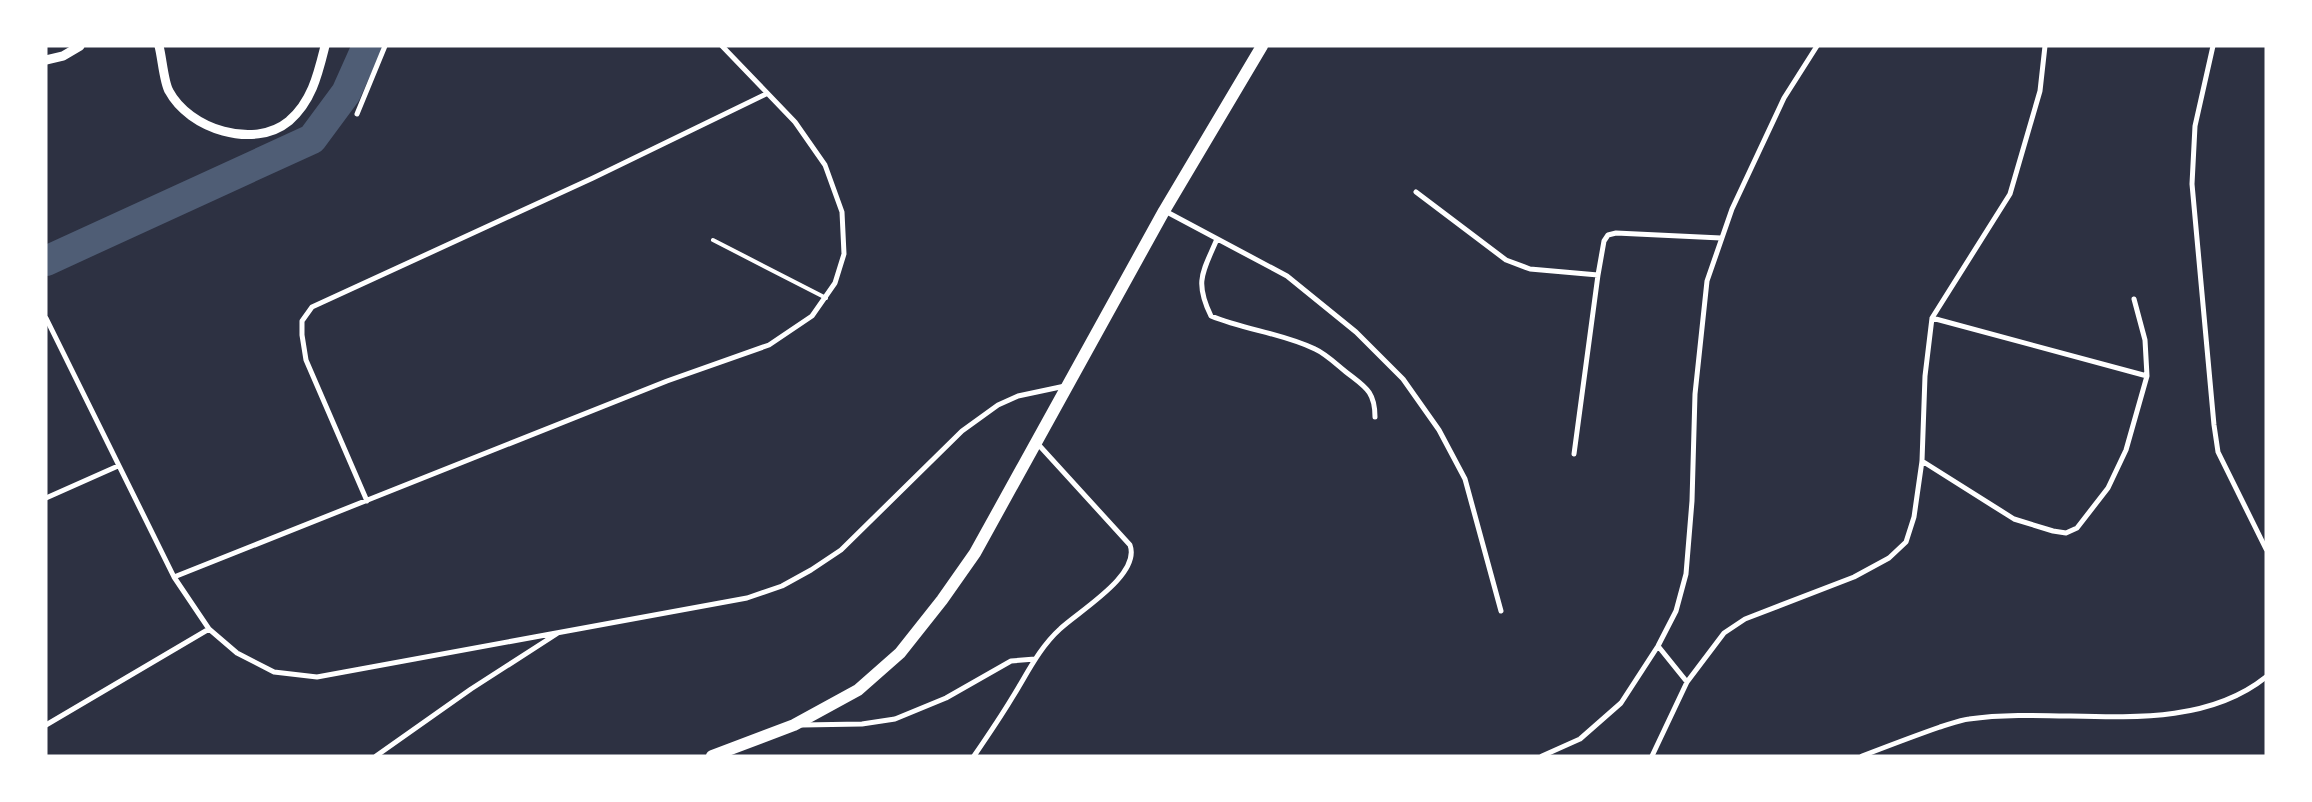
<svg xmlns="http://www.w3.org/2000/svg" width="2312" height="802" viewBox="0 0 2312 802" font-family="'PT Sans Narrow',sans-serif">
<style>
.lines{fill:none;stroke-linecap:round;stroke-linejoin:round}
.river{stroke:#4f5d75;stroke-width:30}
.service{stroke:#fff;stroke-width:4}
.minor{stroke:#fff;stroke-width:5}
.tertiary{stroke:#fff;stroke-width:9}
.primary{stroke:#fff;stroke-width:12}
</style>
<rect width="100%" height="100%" fill="#2d3142"/>
<g class="lines">
<path class="river" d="M46 261 312 139 346 93 367 46"/>
<path class="service" d="M713 240 826 298"/>
<path class="minor" d="M2213 46 2195 126 2192 184 2214 425 2218 452 2266 549
M357 114 385 46
M1416 192 1506 260 1530 269 1598 275
M1165 211 1287 276 1356 332 1403 379 1439 430 1465 479 1501 611
M1217 239C1203 272 1194 281 1211 316 1245 330 1282 333 1315 349 1326 354 1336 364 1346 372 1365 387 1375 391 1375 417
M46 318 174 577 209 629 237 653 274 672 317 677 747 598 782 586 811 570 841 550 962 431 998 405 1018 396 1065 386
M1932 318 2147 376
M1574 454 1598 275 1604 241 1608 235 1616 233 1721 238
M1922 461 2014 519 2053 531 2066 533 2077 528 2108 488 2126 450 2147 376 2145 340 2134 299
M46 498 118 466
M367 501 306 360 302 335V321L312 307 593 178 766 94
M174 577 667 381 769 345 812 316 835 283 844 254 842 212 825 165 795 122 722 46
M1658 646 1687 682
M46 725 209 629
M802 725 862 724 895 719 946 698 1011 661 1035 659
M376 756 471 689 558 633
M974 756C987 737 1000 718 1012 698 1027 674 1039 648 1060 629 1079 611 1141 575 1130 545L1037 443
M1542 756 1580 739 1621 703 1658 646 1676 611 1686 574 1692 501 1695 394 1707 281 1732 209 1784 98 1817 46
M1652 756 1687 682 1724 633 1745 619 1854 577 1889 558 1906 542 1914 517 1922 461 1925 376 1932 318 2010 194 2040 91 2045 46
M1862 756C1888 746 1914 736 1940 727 1950 724 1960 720 1969 719 2064 705 2186 741 2266 677"/>
<path class="tertiary" d="M159 46C162 57 164 83 169 91 189 129 254 150 289 121 312 101 318 74 325 46
M46 60 63 56 80 46"/>
<path class="primary" d="M712 756 794 725 858 690 900 653 942 600 975 553 1164 211 1262 46"/>
</g>
<rect width="2312" height="802" fill="none" stroke="#ffffff" stroke-width="95"/>
</svg>
